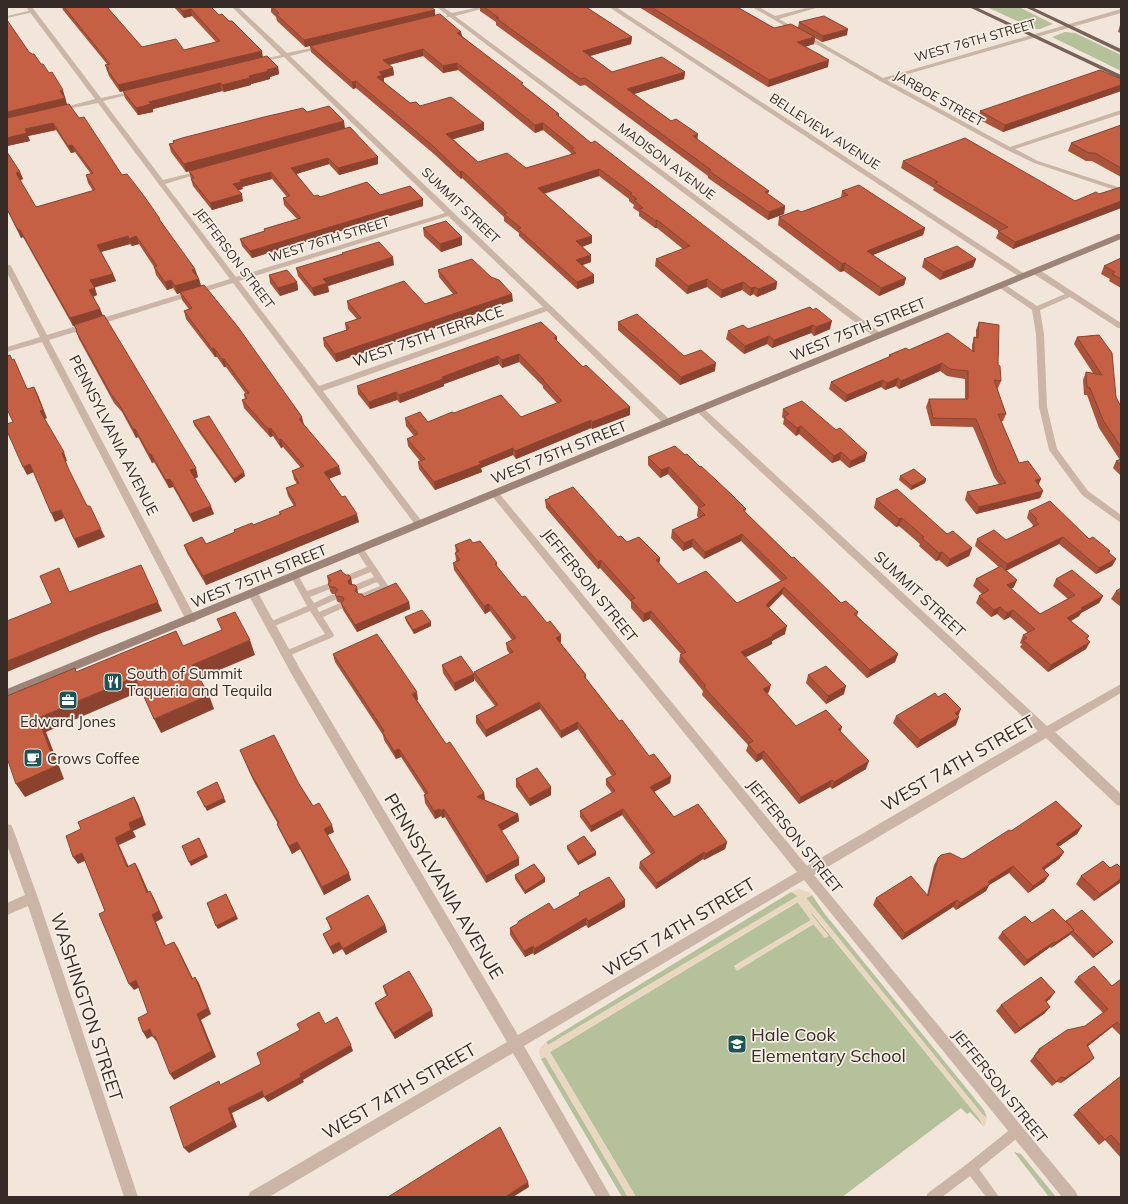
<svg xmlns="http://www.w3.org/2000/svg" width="1128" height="1204" viewBox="0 0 1128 1204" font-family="Mulish,sans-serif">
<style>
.green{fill:#b5c19a}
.plaza{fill:#ead7c1}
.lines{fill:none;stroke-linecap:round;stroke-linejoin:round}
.service{fill:#cab5a6;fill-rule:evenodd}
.minor{fill:#cab5a6;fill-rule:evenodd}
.secondary{fill:#9d8478;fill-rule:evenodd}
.primary{fill:#786258;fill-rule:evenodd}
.wall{fill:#aa533a;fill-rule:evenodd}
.shaded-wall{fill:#8b4330}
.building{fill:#c66044;stroke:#8b4330;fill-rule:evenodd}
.labels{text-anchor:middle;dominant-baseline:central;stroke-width:3.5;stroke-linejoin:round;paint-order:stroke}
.far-street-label{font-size:13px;fill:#362b27;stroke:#f9f0e7}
.street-label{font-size:15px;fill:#362b27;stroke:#f9f0e7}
.poi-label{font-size:15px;fill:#362b27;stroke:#f9f0e7;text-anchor:start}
.near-street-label{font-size:18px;fill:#362b27;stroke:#f9f0e7}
.near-poi-label{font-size:18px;fill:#362b27;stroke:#f9f0e7;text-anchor:start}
</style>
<rect width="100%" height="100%" fill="#f2e6da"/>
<path class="green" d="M987 7H1019L1053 24 1040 29H1034Z
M1065 32 1075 33 1121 55V71L1052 37Z
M791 892 798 896 548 1045 546 1042Z
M812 895 824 913 984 1110 987 1118 982 1114 806 898Z
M798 902 811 920 734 966 737 970 814 924 825 938 828 936 811 914 812 913 978 1117 984 1127 970 1112 967 1114 961 1108 842 1197H636L550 1052Z
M545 1056 628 1197H622L541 1059Z
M1014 1152 1021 1154 1056 1197H1049Z"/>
<path class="plaza" d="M799 889 809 892 812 895 806 898 982 1114 987 1118 985 1126 984 1127 978 1117 813 913 811 914 829 936 825 938 813 924 737 971 734 966 811 920 797 902 550 1052 636 1197H628L545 1057 541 1059 539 1052 540 1048 546 1042 548 1045 798 896 791 892Z"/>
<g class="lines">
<path class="service" d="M32 10H34V12L7 18V16Z
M360 547 363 548 389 587 388 589 361 600 357 597 358 595 380 586 377 582 358 590H352L351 588 352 586 374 577 371 572 348 581 344 578 345 576 367 567 356 550Z
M295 574 298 575 307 591 327 584 330 585 331 587 330 589 310 597 314 603 331 595H337L338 597 337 599 317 608 319 612 340 603 343 604 344 606 343 608 323 617 334 635 333 637 286 657 283 656 282 654 283 652 325 634 310 611 270 628 267 627 266 625 267 623 307 606 291 577Z
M1017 1125 1021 1127 1023 1131 1021 1135 979 1169 999 1197H986L970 1176 942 1197H926L928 1193 967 1164 1013 1127Z"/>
<path class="minor" d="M26 7H32L101 98 139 90V92L103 101 163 180 204 170V172L165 184 236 277 445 213 284 57 256 63V61L281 55 232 7H238L287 53 326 45V47L290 56 671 421 672 423 671 425H665L547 311 323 391 423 523 425 525 423 527H417L233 283 49 340 196 619 195 622H187L42 342 7 352V347L40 337 7 273V264L11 266 47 335 230 279 98 103 58 111V109L95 99ZM448 216 543 307 319 386 239 281Z
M437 7H443L452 13 479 7H489L455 16 882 334V338H876L450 17H446L447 15Z
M609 7H616L1028 276 1027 278H1021Z
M752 7H759L775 16 810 7H819L779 19 883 78 1121 9V13L887 80 1010 147 1121 110V114L1015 149 1038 161 1121 188V192L1034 163 1007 150 880 81Z
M1032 269H1038L1121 323V328H1118L1070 297 1040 310 1044 334 1047 407 1057 449 1088 491 1121 515V523L1082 495 1049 450 1039 407 1036 334 1032 310 997 286 1001 284H1004L1037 306 1065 294 1032 273Z
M699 406 702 407 1047 726 1121 684V693L1055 732 1121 794V806L1117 805 1046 738 814 875 1076 1192 1078 1197H1062L804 880 524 1046 611 1197H596L513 1053 269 1197H248L250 1192 507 1042 292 675 248 594 249 591H257L300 669 518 1035 797 872 492 496 490 494 492 492H498L807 866 1038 731 696 411 695 409 696 407Z
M7 824 11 825 13 829 38 898 138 1197H124L28 906 7 915V903L25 895 7 845Z"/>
<path class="secondary" d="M1118 234H1121V239L7 698V689Z"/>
<path class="primary" d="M969 7H976L1121 75V79Z
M1025 7H1032L1121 49V53Z"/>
</g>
<path class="wall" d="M62 7H107L142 47 184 50 216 42 192 16 184 18 174 7H211L263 57 278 67 279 74 270 77V79L251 84V85L224 92 222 91 153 109V112L138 115 125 98 123 91 120 92 109 76 105 65 107 64 63 10Z
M269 7H431L435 15 461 32 462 36 559 114V117L591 143 777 282 776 289 757 297 753 294 750 296 742 290 721 298 707 287 687 294 655 266 656 259 683 249 657 228H655L639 216V212L633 208 634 205 629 201V199L599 176 544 194 592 236V243L582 247 591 255V262L583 265 594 283 577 289 519 236V233L504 221V217L462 178 461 179 434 154 356 88 353 89 311 52 310 46 305 47 277 21 276 17 271 12V8ZM423 56 443 73 458 70 535 133 543 130 571 153V155L526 168 478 162 453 139 484 130V123L410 103 384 82V78L394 75 393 68 389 65Z
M480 7H586L632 37 631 44 590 56 612 72H685L684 79 634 94 769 191 768 194 785 206 784 214 768 220 708 178V176L585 85 580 86 496 25V22L480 11Z
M639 7H744L739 8 774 28H798L799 22 847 35 822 42 815 38 814 44 805 47 828 67 768 87Z
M1121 24V33L1118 32 1120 25Z
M29 52 65 97 67 104 79 118 122 175 162 223 198 277H197L199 279 201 286 341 474 329 479 359 522 206 585 187 553 184 545 206 544 235 533 234 530 253 525 280 515 279 512 294 506 288 496 286 488 297 484 294 479 292 471 301 468 283 447 281 448 273 436 270 437 244 408 242 400 245 399 244 394H246L226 367H224L217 357H215L186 319 184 311 189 309 182 300 180 293 177 294 173 288 167 290 156 275 154 267 139 244 132 246 130 244 101 252 113 274 116 281 94 287 97 295 93 297 100 309 103 316 198 477 195 478 214 514 193 522 173 487 169 488 154 462 152 463 138 437 136 438 122 412 114 403 79 339 74 325 73 326 23 237 21 238 7 210V152L20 172 23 179 20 180 36 207 93 191 88 183 86 175 91 174 75 152 71 153 56 130 28 136 30 141 7 146Z
M1121 79V91L1003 132 978 119 980 111Z
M307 112 345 128 378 157V164L339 175 329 164 296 174 314 196 320 197 380 195 423 199V206L252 258 242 246 240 239 264 231V229L297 219 284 205 283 198 287 197 272 179 242 187 243 189 238 190 243 201 212 210 193 186 191 179 189 171 254 153 186 172 171 152 169 144 173 143V141Z
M1121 125V177L1092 161H1086L1068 151 1071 143Z
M903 161 1075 201 1099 194 1121 187V208L1013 249 996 238 999 231 933 190 934 188 901 168Z
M842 191 925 228 923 235 873 255 906 278 904 285 879 296 844 271 840 272 778 225 779 217 801 212 841 198Z
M423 228 462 237V245L441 252 424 236Z
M342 253 394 265 328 286 329 292 314 296 298 276 296 268 342 254Z
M1121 258V288L1109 281 1110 279 1101 274 1104 266Z
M924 259H976L973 267 940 280 922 267Z
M438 270 491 277 513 301 336 362 324 346 323 338 346 330 345 323 357 319 348 309 347 301 425 304 453 294 439 277Z
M269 275 297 282 298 290 280 296 270 283Z
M810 307 830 329 814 336 811 333 772 348 767 344 744 354 726 339 728 331 748 329Z
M618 322 684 356 715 371 680 385 618 330Z
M979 322 998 365 1001 381 998 388H997L1006 414 1003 421H1001L1019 463 1039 485 1043 491 1040 498 976 514 965 500 967 492 999 484 994 477 973 427 931 426 926 407 929 399H965V379L947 376 940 371 899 389 896 386 885 390 881 387 845 402 829 389 831 382 889 357V355L909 350 972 351V345L974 337H976V330Z
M1099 335 1116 397 1121 407V476L1113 468 1116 461 1120 460 1099 428 1087 395H1084L1083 380 1086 372 1093 373 1074 344 1077 337Z
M557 342 630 415 592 429 591 428 516 459 513 455 481 468 482 472 435 490 419 469 418 462 420 461 408 446 407 439 414 436 406 426 405 418 428 422 454 413 521 417 557 403 543 388V386L519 362 502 368 499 364 444 384V386L400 403 397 400 370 409 358 394 357 386Z
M783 409 865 461 849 468 840 460 832 463 799 434 796 436 783 424 784 419 782 417Z
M193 421 245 476 235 483 194 425Z
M685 455 700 467 746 509 745 512 792 558 841 603 858 612 857 616 898 654 895 662 867 678 782 594 769 608 785 634 772 641V644L746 657 769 692 767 693 796 726 840 731 866 769 832 789 830 787 799 804 762 759 756 762 746 751 748 745 702 695 703 691 679 662 680 655 681 654 650 619 643 622 631 608V602L600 568 598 569 546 508 545 500 549 499V497L627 542 660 558 659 564 678 584 737 603 781 581 741 541 704 559 692 547 683 551 671 538 672 530 699 518 697 516 698 508H699L668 474 660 478 648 465V457Z
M900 476 926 479 925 483 911 490 899 480Z
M876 499 947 534 972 548 969 556 947 567 939 560 936 561 919 546 920 544 899 526 896 527 874 508Z
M1029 511 1089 539 1110 551 1109 553 1116 559 1112 566 1096 574 1059 544 1006 571 1014 587 1011 589 1040 614 1068 599 1053 586 1056 579 1103 596 1099 603 1081 613 1079 616 1071 621 1089 636 1087 640 1086 649 1048 672 1020 647 1022 644 1020 643 1023 635 1028 633 1010 617 1004 620 997 614 991 617 976 603 979 596 982 594 973 586 976 579 999 567 975 546 977 539 1006 540 1032 528V527L1033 525 1027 518Z
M473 543 497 563V567L522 597 561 642 560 643 586 675V679L619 721 649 756 671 776 670 783 654 792 674 817 727 842 725 849 704 860 703 859 656 889 639 868 640 862 651 854 622 815 591 832 580 817V811L612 793 606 785V779L612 776 578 729 561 738 540 709 486 737 476 723V716L495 706 474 679V672L510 654 507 650 506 643 512 640 490 611 485 614 454 570 453 563 456 561V560L455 553H456L455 545Z
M342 573 346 575 351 578 352 584 358 594 364 597 409 602 410 609 357 632 343 610 341 603 338 602 337 601 335 594H332L330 591 327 576Z
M1121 588V607L1111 599 1116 591Z
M405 617 431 622V626L414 634 406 621Z
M333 654 418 700H417L446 744 484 793 485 800 518 814 519 821 501 831 519 865 486 883 445 817 442 818 441 816 435 819 425 803 424 795 425 794 401 757 396 759 384 740 383 735 335 662Z
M442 665 474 681 455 691 443 673Z
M808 675 844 694 826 704 806 683Z
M896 716 956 725 917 748 893 723Z
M240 750 299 784 313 806 334 832 327 835 351 880 324 895 300 849 292 854 280 831 277 824H278L253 780Z
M516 779 551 795 530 806 516 787Z
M1082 826 1077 834 1058 847 1064 852 1059 859 1044 870 1049 875 1044 882 1028 893 1009 873 989 885 986 891 956 910 953 907 902 940 873 905 876 898 927 895 934 865 938 858 962 859 965 858 1011 831Z
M567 846 596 852V855L578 865 567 849Z
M1110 868H1121V882L1094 901 1076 884 1081 876Z
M515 875 545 878V882L525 894 515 879Z
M579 893 625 907 588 928 586 925 534 955 533 953 525 957 510 935V928L554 910 579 896Z
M326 918 385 925 387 932 346 955 342 949 333 954 326 941 323 934 331 930Z
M1066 921 1113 942 1110 945 1093 958 1070 934 1051 948 1050 947 1024 966 998 938 1002 932 1032 923Z
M1078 977 1112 986 1121 979V1036L1112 1027 1088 1046 1090 1062 1061 1083 1057 1082 1052 1086 1030 1061 1035 1055V1054L1039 1049 1085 1026 1103 1013 1074 982Z
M383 986 433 1016 395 1039 377 1009 375 1003 387 996 385 993Z
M1050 999 1046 1002 1045 1013 1015 1034 996 1011 1001 1005Z
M1121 1076V1158L1105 1140 1099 1145 1073 1115 1078 1110Z"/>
<path class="shaded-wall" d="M191 9 192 16 184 18 182 11Z
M435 10V16L305 47 304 40Z
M848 29 847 35 822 42 823 36Z
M461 32 462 38 457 33Z
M632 37 631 44 583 58V51Z
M815 37 814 44 796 49 797 42Z
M423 49V56L384 66 383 60Z
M262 51 263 58 120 92 118 85Z
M829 60 828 67 768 87 769 80Z
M457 63 458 70 443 73V66Z
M278 67 279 74 270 77V79L251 84V85L224 92 222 85 267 70Z
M393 68 394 75 384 78V82L377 77 379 72Z
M685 72 684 79 627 96V89Z
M356 81V88L353 89 352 82Z
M220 83 222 91 153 109V112L138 115 136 108 149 102Z
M1121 85V91L1003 132 1005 125Z
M63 90 65 97 62 98 60 91Z
M65 98 67 105 7 119V112Z
M344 121 345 128 186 172 184 164Z
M53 123 56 130 28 136 30 141 7 146V138L25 129Z
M484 123V130L447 141 446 134Z
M543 123V130L535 133V125Z
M698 134 697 142 693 136Z
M72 145 75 152 71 153 68 146Z
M378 157V164L339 175 338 168Z
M328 158 329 164 293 175 291 168Z
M599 169V176L538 195V188Z
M462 171V178L461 179 460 172Z
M20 172 23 179 19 181 16 173Z
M271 172 272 179 242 187 243 189 235 191 233 184 240 180Z
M242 194 243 201 212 210 210 203Z
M423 199V206L252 258 250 251Z
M1121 201V208L1013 249 1015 242Z
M785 206 784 214 768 220 769 212Z
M657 220V228H655L656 221Z
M925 228 923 235 865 258 867 251Z
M18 230H20L23 237 21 238Z
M128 236 130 244 100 252 97 245Z
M136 236 139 244 132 246 129 239Z
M592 236V243L576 249V241Z
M462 237V245L441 252 440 244Z
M591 255V262L576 267V260Z
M393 257 394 265 328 286 329 292 314 296 312 288 323 279Z
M976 259 973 267 940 280 943 272Z
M845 263 844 271 840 272 842 264Z
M195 269 198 277 194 278 192 270Z
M113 274 116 281 93 288 90 280Z
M594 275V283L577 289V282Z
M906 278 904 285 879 296 881 288Z
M199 279 201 286 177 294 175 286Z
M707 279V287L687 294 688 286Z
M171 280 173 288 167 290 165 282Z
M297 282 298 290 280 296 278 288Z
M743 282 742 290 721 298 722 290Z
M777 282 776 289 757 297 758 289Z
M755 287 753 294 750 296 751 288Z
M95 288 97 295 91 297 89 290Z
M512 294 513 301 336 362 335 354Z
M100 309 103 316 73 326 70 318Z
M832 321 830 329 814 336 816 327Z
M813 325 811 333 772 348 774 340Z
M769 336 767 344 744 354 745 346Z
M557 337V345L554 338Z
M214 348 217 357H215L212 349Z
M519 354V362L502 368V360Z
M498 356 499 364 444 384V386L400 403 399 395 442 377Z
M222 359H224L226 367H224Z
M716 363 715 371 680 385 681 377Z
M942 363 940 371 899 389 901 381Z
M898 378 896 386 885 390 887 383Z
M883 380 881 387 845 402 847 395Z
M34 387 38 395 47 418 43 420 40 411Z
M396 392 397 400 370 409 369 402Z
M630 407V415L592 429V422Z
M302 417 304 425 299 419Z
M591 420V428L516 459 515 451Z
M801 426 799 434 796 436 797 428Z
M271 428 273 436 270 437 268 429Z
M133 429H135L138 437 136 438Z
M281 439 283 447 281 448 279 440Z
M513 448V455L481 468 482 472 435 490 434 482 479 462Z
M64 452 67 461H65L62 453Z
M841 452 840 460 832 463 834 456Z
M867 453 865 461 849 468 851 461Z
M149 454H151L154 462 152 463Z
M30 464 34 472 27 475 23 467Z
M339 466 341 474 325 480 324 472Z
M669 467 668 474 660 478 661 470Z
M196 468 198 477 193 479 190 470Z
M244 472 245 476 235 483 234 479Z
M170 479 173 487 169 488 166 480Z
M926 479 925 483 911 490 912 486Z
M1041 479 1038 486 1035 480Z
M1043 491 1040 498 976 514 979 507Z
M211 506 214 514 193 522 190 514Z
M61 510 64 518 55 522 51 513Z
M357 514 359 522 206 585 203 576Z
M902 518 899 526 896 527 899 519Z
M101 529 105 537 78 548 74 539Z
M742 534 741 541 704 559 705 552Z
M1063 537 1059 544 1005 571 1007 564Z
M693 539 692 547 683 551 684 543Z
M972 548 969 556 947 567 950 559Z
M942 552 939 560 936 561 939 553Z
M660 558 659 566 656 560Z
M1116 559 1112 566 1096 574 1099 568Z
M601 560 600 568 598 569V562Z
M351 578 352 584 350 587 348 581Z
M1017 580 1014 587 1004 593 1007 585Z
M357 587 358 593 356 598 355 591Z
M784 587 782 594 764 612 766 605Z
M1103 596 1099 603 1081 613 1079 616 1064 625 1067 618 1081 608Z
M158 602 162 611 99 634 7 672V661L94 626Z
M409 602 410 609 357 632 355 625Z
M489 604 490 611 485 614 484 606Z
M1000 607 997 614 991 617 994 610Z
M1013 610 1010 617 1004 620 1007 613Z
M651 611 650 619 643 622 644 614Z
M431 622V626L414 634 413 630Z
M787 626 785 634 772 641V644L740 660 741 652Z
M561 635V642L556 645V638Z
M250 640 255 655 198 679 192 665Z
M1090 642 1086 649 1048 672 1051 665Z
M898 654 895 662 867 678 870 670Z
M474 674V681L455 691 454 683Z
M135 677 141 691 46 732 64 779 25 797 16 784 38 718Z
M771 685 769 692 761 697 763 689Z
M846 686 844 694 826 704 828 696Z
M417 692 418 700 414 702 412 694Z
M209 695 214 709 161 733 154 719Z
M539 702 540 709 486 737V730Z
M961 709 958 717 955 713Z
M959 717 956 725 917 748 920 740Z
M578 722V729L561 738V731Z
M842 727 840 734 838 729Z
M399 749 401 757 396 759 394 751Z
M764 751 762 759 756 762 757 755Z
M869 761 866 769 832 789 834 782Z
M671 776 670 783 650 794V787Z
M832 780 830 787 799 804 801 797Z
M551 787V795L530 806 529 799Z
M484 793 485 800 477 797Z
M134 797 138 804 146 825 133 831 136 837 119 845 132 874 127 867 115 838 129 823Z
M224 798 226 802 207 811 205 807Z
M440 809 441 816 435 819 434 811Z
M444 809 445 817 442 818 441 811Z
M623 809 622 815 591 832V826Z
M518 814 519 821 498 833V825Z
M332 825 334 832 326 836 324 829Z
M1082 826 1077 834 1051 852 1056 844Z
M199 838 208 857 191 866 189 862Z
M297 842 300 849 292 854 289 846Z
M727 842 725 849 704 860 705 854Z
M596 852V855L578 865V862Z
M704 852 703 859 656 889 657 883Z
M1064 852 1059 859 1037 875 1042 868Z
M82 853 87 860 78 864 73 857Z
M519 858V865L486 883V876Z
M135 863 139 870 152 900 147 893Z
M1013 866 1009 873 989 885 986 891 956 910 960 903 988 882Z
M349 873 351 880 324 895 322 887Z
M1049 875 1044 882 1028 893 1033 886Z
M545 878V882L525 894V891Z
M1121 879V882L1094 901 1100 894Z
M150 891 154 898 163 918 156 922 169 953 165 946 152 915Z
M226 894 238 919 218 929 216 926Z
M625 900V907L588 928V921Z
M957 900 953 907 902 940 905 933Z
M586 918V925L534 955V949Z
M385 925 387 932 346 955 343 949Z
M1074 930 1070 935 1051 948 1055 943Z
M174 942 178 948 196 985 192 979Z
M339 942 342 949 333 954 330 947Z
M1054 942 1050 947 1024 966 1027 960Z
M1113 942 1110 945 1093 958 1096 954Z
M533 946V953L525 957 524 951Z
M195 977 199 983 211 1014 201 1020 216 1057 174 1080 170 1074 197 1014Z
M136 980 140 987 134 990 129 984Z
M1055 992 1050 999 1040 1006 1045 1000Z
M1050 1007 1045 1013 1015 1034 1020 1028Z
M432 1010 433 1016 395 1039 393 1033Z
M1117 1022 1112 1027 1083 1050 1087 1045Z
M150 1029 154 1035 147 1039 143 1032Z
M155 1036 158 1043 153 1037Z
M351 1045 353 1051 303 1080 304 1082 268 1102 264 1097 232 1113 237 1127 189 1153 184 1148 228 1108 262 1091 300 1074Z
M1094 1058 1090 1062 1061 1083 1065 1078Z
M528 1182 529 1187 513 1197H505Z"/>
<path class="building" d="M64 7H107L142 47 176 39 184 50 220 41 191 9 182 11 179 7H211L219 15 222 14 229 21H232L262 51 118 85 107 69H109L105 65 110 64Z
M272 7H431L435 10 304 40 276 14 279 13Z
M484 7H586L632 37 583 51 612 72 662 57 685 72 627 89 671 121 676 119 698 134 693 136 769 191 765 192 785 206 769 212 709 171 711 170 585 78 580 79 496 18H499Z
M651 7H737L774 28 791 24 815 37 797 42 829 60 769 80Z
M440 14 461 32 457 33 523 83 521 84 559 114H556L591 143 595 141 631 169 777 282 758 289 755 287 751 288 743 282 722 290 707 279 688 286 656 259 690 246 657 220 656 221 639 209 643 208 634 200 637 199 630 194 632 193 599 169 538 188 592 236 576 241 591 255 576 260 594 275 577 282 518 229 521 228 504 214 507 213 462 171 460 172 433 146 356 81 352 82 310 46ZM423 49 443 66 457 63 535 125 543 123 574 148 571 149 576 153 526 168 507 153 478 162 446 134 484 123 451 97 420 106 416 102 410 103 377 77 383 75 379 72 393 68 383 60Z
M824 16 848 29 823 36 799 22Z
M7 20 29 52 32 54H34L41 64H43L49 73 52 72 63 90 60 91 65 98 7 112Z
M267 56 278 67 267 70 269 71 249 76 250 78 222 85 220 83 149 102 151 104 136 108 123 91Z
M1100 70 1121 79V85L1005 125 980 111Z
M69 104 79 118 84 117 122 175 127 174 144 196 160 219H159L195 269 192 270 199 279 175 286 171 280 165 282 154 267 157 266 136 236 129 239 128 236 97 245 113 274 90 280 95 288 89 290 100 309 70 318 20 230H18L7 209V152L20 172 16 173 36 207 95 190 86 175 93 173 72 145 68 146 53 123 25 129 27 133 7 138V118Z
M329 106 344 121 184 164 169 144 174 143 173 141 182 138 264 117 303 108 307 112Z
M1121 125V168L1095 153H1089L1071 143Z
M350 127 378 157 338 168 328 158 291 168 314 196 318 195 320 197 367 182 380 195 410 186 423 199 250 251 240 239 265 231 264 229 301 218 283 198 290 196 271 172 240 180 241 182 233 184 242 194 210 203 191 179 194 178 189 171Z
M965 138 1075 201 1096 192 1099 194 1121 187V201L1015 242 998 231 1008 227 935 183 938 182 903 161Z
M859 185 925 228 867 251 906 278 881 288 845 263 842 264 779 217 798 210 801 212 848 195 842 191Z
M446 221 462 237 440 244 423 228Z
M379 242 393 257 323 279 327 283 312 288 296 268 343 254 342 253Z
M957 246 976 259 943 272 924 259Z
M1121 258V279L1112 274 1115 272 1104 266Z
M472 259 491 277 499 280 512 294 335 354 323 338 347 330 349 328 345 323 361 318 347 301 404 281 425 304 457 293 438 270Z
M287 270 297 282 278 288 269 275Z
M204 285 238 327 302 417 299 419 339 466 324 472 342 497 345 496 357 514 203 576 184 545 202 537 206 544 235 532 234 530 252 523 253 525 281 514 279 512 296 505 286 488 299 483 292 471 304 466 281 439 279 440 271 428 268 429 242 400 247 398 244 394 249 393 224 359H222L214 348 212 349 184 311 192 308 180 292Z
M810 307 813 310 816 308 832 321 816 327 813 325 774 340 769 336 745 346 728 331 743 325 748 329Z
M637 314 684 356 701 350 716 363 681 377 618 322Z
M104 315 196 468 190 470 211 506 190 514 170 479 166 480 151 454H149L135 429H133L119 404 111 394 76 331 77 330 74 325Z
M541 322 557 337 554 338 583 367 586 365 630 407 592 422 591 420 515 451 513 448 479 462 481 464 434 482 418 462 425 459 407 439 418 434 405 418 420 412 428 422 452 412 454 413 501 395 521 417 562 401 543 380H544L519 354 502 360 498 356 442 377 443 379 399 395 396 392 369 402 357 386Z
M979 322 999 325 998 365 1000 366 1001 381 994 380 1006 414H998L1019 463 1028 461 1041 479 1035 480 1043 491 979 507 967 492 1006 483 997 470 976 419 933 418 929 399H968V371L950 369 942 363 901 381 898 378 887 383 883 380 847 395 831 382 891 356 889 355 906 348 909 350 948 333 974 352V337L978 338Z
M1099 335 1112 353 1116 397 1121 407V447L1103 420 1090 388 1087 387 1086 372 1102 375 1077 337Z
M10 355 12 360 14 359 27 389 34 387 43 410 40 411 64 452 62 453 69 470 87 506H90L101 529 74 539 61 510 51 513 30 464 23 467 7 431V424L13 422 7 409V356Z
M802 401 836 430 840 428 867 453 851 461 841 452 834 456 801 426 797 428 784 417 789 414 783 409Z
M209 416 244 472 234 479 193 421Z
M675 446 685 455 687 454 700 467 701 466 731 494 746 509 743 510 792 558 794 557 841 603 846 601 858 612 854 614 898 654 870 670 784 587 766 605 787 626 772 635 773 636 741 652 771 685 763 689 796 726 826 710 842 727 838 729 869 761 834 782 832 780 801 797 764 751 757 755 748 744 753 741 704 687 706 686 680 655 686 652 651 611 644 614 631 600 635 598 601 560 598 562 545 500 550 498 549 497 573 487 618 537 621 536 627 542 639 537 660 558 656 560 678 584 706 571 737 603 787 578 742 534 705 552 693 539 684 543 672 530 705 515 698 508 705 505 669 467 661 470 648 457Z
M1121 459V465L1116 461Z
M914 469 926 479 912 486 900 476Z
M897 489 947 534 953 531 972 548 950 559 942 552 939 553 922 538 924 537 902 518 899 519 876 499Z
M1050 501 1089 539 1093 537 1110 551 1108 552 1116 559 1099 568 1063 537 1007 564 977 539 994 530 1006 540 1039 524 1035 520 1037 519 1029 511Z
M470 539 473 543 480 541 497 563 495 564 522 597 525 596 547 623 550 621 561 635 556 638 586 675 584 676 619 721 622 720 649 756 654 754 671 776 650 787 674 817 698 804 727 842 705 854 704 852 657 883 640 862 655 852 623 809 591 826 580 811 615 791 606 779 616 774 578 722 561 731 539 702 486 730 476 716 498 705 474 672 513 652 506 643 516 638 489 604 484 606 453 563 460 560 455 553 459 551 455 545Z
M141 565 158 602 94 626 7 661V621L52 603 40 576 59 568 69 592Z
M1001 566 1017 580 1007 585 1040 614 1075 595 1056 579 1072 570 1103 596 1081 608 1083 609 1067 618 1089 636 1086 638 1090 642 1051 665 1023 640 1027 638 1023 635 1035 629 1013 610 1007 613 1000 607 994 610 979 596 989 590 976 579Z
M341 570 342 572 346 575H349L351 578 348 581 349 584 355 585 357 587 355 591 359 594H362L364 597 396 583 409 602 355 625 341 603 344 600 343 597 336 596 335 594 338 590 335 587H330L328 584 331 580 327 576Z
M1121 588V595L1116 591Z
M422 610 431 622 413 630 405 617Z
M235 612 250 640 192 665 209 695 154 719 135 677 38 718 56 766 16 784 7 758V696L75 668 76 672 176 631 183 646 222 630 217 619Z
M377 634 417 692 412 694 446 744 450 742 484 793 477 797 518 814 498 825 519 858 486 876 444 809 441 811 440 809 434 811 424 795 428 793 399 749 394 751 382 732 384 731 333 654Z
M461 656 474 674 454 683 442 665Z
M826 666 846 686 828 696 808 675Z
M935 693 938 697 945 693 961 709 955 713 959 717 920 740 896 716Z
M274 735 299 784 313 806 319 803 332 825 324 829 349 873 322 887 297 842 289 846 277 824 279 823 250 772 240 750Z
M537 768 551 787 529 799 516 779Z
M217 782 224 798 205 807 197 792Z
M134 797 142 817 129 823 131 830 115 838 127 867 135 863 147 893 150 891 159 911 152 915 165 946 174 942 192 979 195 977 208 1008 197 1014 212 1051 170 1074 155 1036 153 1037 150 1029 143 1032 138 1018 148 1013 136 980 129 984 99 914 105 911 82 853 73 857 66 836 81 829 78 822Z
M1056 801 1082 826 1056 844 1064 852 1042 868 1049 875 1033 886 1013 866 988 882 990 884 960 903 957 900 905 933 876 898 911 876 928 896 938 858 941 855 950 853 962 859 965 858 1009 830 1011 831Z
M584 836 596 852 578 862 567 846Z
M199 838 206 854 189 862 182 846Z
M1103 861 1110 868 1117 864 1121 868V879L1100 894 1081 876Z
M534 864 545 878 525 891 515 875Z
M609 877 625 900 588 921 586 918 534 949 533 946 524 951 510 928 517 924 519 921 549 903 554 910 580 895 579 893Z
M226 894 236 916 216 926 207 903Z
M368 895 385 925 343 949 339 942 330 947 323 934 332 929 326 918Z
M1053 909 1074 930 1055 943 1054 942 1027 960 1002 932 1025 916 1032 923Z
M1082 910 1113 942 1096 954 1073 931 1074 930 1066 921Z
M1094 966 1112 986 1121 979V1026L1117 1022 1087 1045 1094 1058 1065 1078 1061 1077 1056 1082 1034 1056 1039 1052V1049L1067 1030 1085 1026 1108 1009 1078 977Z
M409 971 432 1010 393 1033 375 1003 388 995 383 986Z
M1041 977 1055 992 1045 1000 1050 1007 1020 1028 1001 1005Z
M319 1012 325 1024 337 1017 351 1045 300 1074 301 1077 264 1097 262 1091 228 1108 233 1121 184 1148 170 1107 219 1081 220 1085 261 1064 257 1053 300 1030 297 1024Z
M1121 1076V1146L1111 1135 1105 1140 1078 1110Z
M500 1127 528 1182 505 1197H388Z"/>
<defs>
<symbol id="restaurant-square" viewBox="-11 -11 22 22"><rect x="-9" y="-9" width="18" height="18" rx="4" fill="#1d5557" stroke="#f9f0e7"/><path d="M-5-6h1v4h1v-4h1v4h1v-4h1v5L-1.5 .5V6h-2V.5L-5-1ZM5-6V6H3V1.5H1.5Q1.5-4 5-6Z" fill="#fff"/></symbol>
<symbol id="office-square" viewBox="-11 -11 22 22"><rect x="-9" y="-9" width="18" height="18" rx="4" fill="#1d5557" stroke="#f9f0e7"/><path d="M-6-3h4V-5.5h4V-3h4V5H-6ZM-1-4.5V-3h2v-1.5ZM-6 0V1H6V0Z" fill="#fff"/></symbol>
<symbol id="cafe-square" viewBox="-11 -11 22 22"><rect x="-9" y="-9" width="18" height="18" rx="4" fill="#1d5557" stroke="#f9f0e7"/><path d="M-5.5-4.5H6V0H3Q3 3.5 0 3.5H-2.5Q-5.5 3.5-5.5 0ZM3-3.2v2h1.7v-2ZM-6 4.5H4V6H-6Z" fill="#fff"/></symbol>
<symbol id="school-square" viewBox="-11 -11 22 22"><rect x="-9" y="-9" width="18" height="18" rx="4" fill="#1d5557" stroke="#f9f0e7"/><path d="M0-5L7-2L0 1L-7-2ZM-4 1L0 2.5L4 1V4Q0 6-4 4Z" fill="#fff"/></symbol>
</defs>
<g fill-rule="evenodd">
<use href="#restaurant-square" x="102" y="671" width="22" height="22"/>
<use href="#office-square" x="57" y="689" width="22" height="22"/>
<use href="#cafe-square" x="22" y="747" width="22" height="22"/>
<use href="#school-square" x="726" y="1033" width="22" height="22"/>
</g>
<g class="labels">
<g class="far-street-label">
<text transform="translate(975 40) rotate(-16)">WEST 76TH STREET</text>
<text transform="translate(939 98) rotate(29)">JARBOE STREET</text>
<text transform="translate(825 131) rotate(33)">BELLEVIEW AVENUE</text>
<text transform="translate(667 161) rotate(37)">MADISON AVENUE</text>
<text transform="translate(461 205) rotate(44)">SUMMIT STREET</text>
<text transform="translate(329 239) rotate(-17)">WEST 76TH STREET</text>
<text transform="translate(235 258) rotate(53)">JEFFERSON STREET</text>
</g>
<g class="street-label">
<text transform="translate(858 329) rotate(-22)">WEST 75TH STREET</text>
<text transform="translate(428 336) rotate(-19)">WEST 75TH TERRACE</text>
<text transform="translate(114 435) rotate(63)">PENNSYLVANIA AVENUE</text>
<text transform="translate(559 452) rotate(-22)">WEST 75TH STREET</text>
<text transform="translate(259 576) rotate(-22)">WEST 75TH STREET</text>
<text transform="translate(590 585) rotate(51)">JEFFERSON STREET</text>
<text transform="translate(920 594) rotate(43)">SUMMIT STREET</text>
<text transform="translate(795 836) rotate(51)">JEFFERSON STREET</text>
<text transform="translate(1000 1086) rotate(51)">JEFFERSON STREET</text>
</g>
<g class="poi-label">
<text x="127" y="673">South of Summit<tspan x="127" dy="17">Taqueria and Tequila</tspan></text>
<text x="68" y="721" text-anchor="middle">Edward Jones</text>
<text x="47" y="758">Crows Coffee</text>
</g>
<g class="near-street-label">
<text transform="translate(958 763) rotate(-30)">WEST 74TH STREET</text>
<text transform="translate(444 886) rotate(59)">PENNSYLVANIA AVENUE</text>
<text transform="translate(679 927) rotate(-31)">WEST 74TH STREET</text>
<text transform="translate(87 1007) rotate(72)">WASHINGTON STREET</text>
<text transform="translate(399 1091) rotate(-30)">WEST 74TH STREET</text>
</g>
<g class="near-poi-label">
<text x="751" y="1034">Hale Cook<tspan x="751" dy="21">Elementary School</tspan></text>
</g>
</g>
<rect width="1128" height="1204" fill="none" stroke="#362b27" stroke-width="16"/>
</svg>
